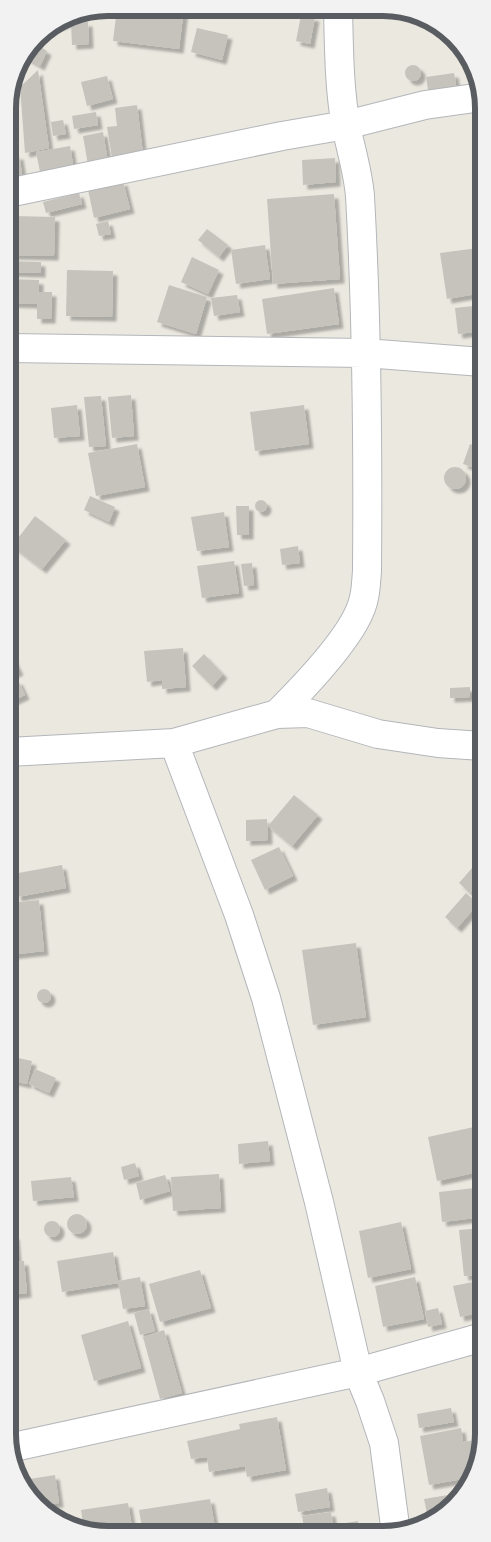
<svg xmlns="http://www.w3.org/2000/svg" width="491" height="1542" viewBox="0 0 491 1542" font-family="Jost,sans-serif">
<style>
.building{fill:#c6c3bd;filter:url(#shadow)}
.lines{fill:none;stroke-linecap:round;stroke-linejoin:round}
.minor-casing{stroke:#b3b6ba;stroke-width:30}
.minor{stroke:#fff;stroke-width:28}
.rim{fill:none;stroke:#595d61;stroke-width:6}
</style>
<defs>
<filter id="shadow"><feDropShadow dx="4.5" dy="4.5" stdDeviation="1" flood-color="#0004"/></filter>
</defs>
<rect width="100%" height="100%" fill="#ebe8e0"/>
<path class="building" d="M117 8H184L179 49 113 41Z
M73 14 69 21 62 25H53Z
M301 15 315 17 310 44 296 41Z
M88 22 89 44 72 45 71 23Z
M197 28 228 35 222 60 191 52Z
M34 43 47 51 40 66 23 56Z
M405 73a8 8 0 1 1 16 0a8 8 0 1 1-16 0Z
M38 70 49 148 25 153 20 87Z
M454 73 457 91 429 96 426 77Z
M107 76 113 99 87 106 81 82Z
M137 105 143 154 112 158 107 127 117 126 115 108Z
M96 112 98 125 74 129 72 116Z
M63 120 66 134 53 136 51 122Z
M103 132 108 162 88 165 83 136Z
M70 146 74 171 41 177 36 152Z
M19 155 23 180 8 182V157Z
M335 158 336 182 303 185 302 160Z
M123 181 130 209 94 218 88 190Z
M79 193 82 204 46 213 43 202Z
M334 194 340 279 273 284 267 199Z
M14 216 55 217 54 256 13 255Z
M108 221 111 234 99 236 96 224Z
M207 229 228 245 219 257 198 240Z
M265 245 270 279 236 284 231 250Z
M478 248 482 293 447 299 440 253Z
M192 257 219 270 208 294 181 282Z
M8 261 41 262V273L8 272Z
M67 270 113 271 112 317 66 316Z
M8 279 39 280V292H52L51 319H37V304L8 303Z
M169 285 207 297 196 334 157 322Z
M334 288 339 324 267 334 262 299Z
M237 295 240 312 214 316 211 298Z
M482 305V331L458 334 455 308Z
M131 395 134 436 112 438 108 397Z
M101 396 106 446 89 447 84 397Z
M77 405 80 436 54 438 51 408Z
M304 405 309 444 255 451 250 412Z
M137 444 145 487 96 496 88 453Z
M470 444 482 448V470L463 464Z
M444 478a11 11 0 1 1 22 0a11 11 0 1 1-22 0Z
M90 496 115 507 109 522 84 510Z
M255 506a6 6 0 1 1 12 0a6 6 0 1 1-12 0Z
M236 506H249V535H237Z
M224 512 229 547 197 551 191 517Z
M35 516 66 540 42 569 12 546Z
M298 546 300 563 282 565 280 549Z
M234 561 239 593 202 598 197 566Z
M252 563 254 585 244 586 241 564Z
M476 645H482V676H478Z
M8 648 19 671 8 676Z
M183 648 186 687 162 689V680L147 682 144 651Z
M204 654 223 674 212 686 192 666Z
M18 680 25 695 8 703V685Z
M470 687V697L450 698V688Z
M294 795 318 815 292 846 268 826Z
M267 819 268 840 246 841V820Z
M279 847 293 876 265 890 251 860Z
M479 860 483 863V879L470 893 459 883Z
M62 865 66 888 17 897 13 874Z
M466 893 478 904 457 928 445 917Z
M39 900 44 951 9 955V903Z
M356 943 366 1017 313 1025 302 950Z
M37 996a7 7 0 1 1 14 0a7 7 0 1 1-14 0Z
M9 1056 32 1061 27 1084 9 1080Z
M35 1069 56 1078 49 1093 29 1084Z
M479 1096H483V1125H482Z
M474 1127 483 1171 437 1181 428 1137Z
M268 1141 270 1161 239 1164 238 1144Z
M135 1163 139 1176 124 1180 121 1167Z
M219 1174 221 1208 173 1211 171 1177Z
M165 1175 170 1191 140 1200 136 1183Z
M71 1177 74 1197 33 1201 31 1181Z
M483 1187V1217L442 1222 439 1192Z
M67 1224a10 10 0 1 1 20 0a10 10 0 1 1-20 0Z
M44 1229a8 8 0 1 1 16 0a8 8 0 1 1-16 0Z
M401 1222 411 1269 368 1278 359 1231Z
M483 1228V1295H481L479 1275 464 1276 459 1230Z
M15 1235 17 1260 9 1261V1236Z
M113 1252 118 1283 62 1292 57 1261Z
M24 1261 27 1293 9 1295V1262Z
M200 1270 211 1308 160 1322 149 1284Z
M140 1277 145 1306 123 1309 118 1281Z
M415 1277 424 1319 383 1327 375 1286Z
M473 1282 477 1302 483 1301V1312L460 1317 453 1286Z
M438 1308 442 1324 428 1327 425 1311Z
M149 1309 155 1331 140 1335 134 1313Z
M128 1321 141 1368 94 1381 81 1335Z
M164 1330 182 1393 160 1399 143 1337Z
M451 1408 454 1422 419 1428 417 1414Z
M277 1417 286 1470 247 1477 245 1466 209 1472 207 1457 191 1459 187 1441 240 1429 239 1424Z
M461 1428 463 1442 481 1439 482 1444 468 1478 429 1485 420 1436Z
M55 1475 59 1503 37 1505 23 1480Z
M327 1488 330 1507 298 1512 295 1494Z
M454 1494 455 1502 428 1518 424 1499Z
M210 1499 216 1533H143L139 1510Z
M128 1503 133 1533H88L84 1530 81 1510Z
M331 1512 333 1525 358 1521 359 1533H305L302 1516Z"/>
<g class="lines">
<defs>
<path id="minor" d="M8 193 282 136 346 125 425 105 482 97
M8 348 365 353 482 362
M277 714C301 690 352 637 362 605 366 595 366 582 367 571 368 447 367 320 360 196 358 172 351 150 346 126 339 88 339 48 338 9
M174 743 239 915 266 998 319 1202 358 1372 370 1401 384 1443 396 1533
M9 752 174 743 277 714 308 713 378 734 438 743 482 746
M9 1448 358 1372 483 1337"/>
</defs>
<use href="#minor" class="minor-casing"/>
<use href="#minor" class="minor"/>
</g>
<path d="M0 0H491V1542H0ZM108 16H383A92 92 0 0 1 475 108V1434A92 92 0 0 1 383 1526H108A92 92 0 0 1 16 1434V108A92 92 0 0 1 108 16Z" fill="#f2f2f2" fill-rule="evenodd"/>
<path class="rim" d="M108 16H383A92 92 0 0 1 475 108V1434A92 92 0 0 1 383 1526H108A92 92 0 0 1 16 1434V108A92 92 0 0 1 108 16Z"/>
</svg>
